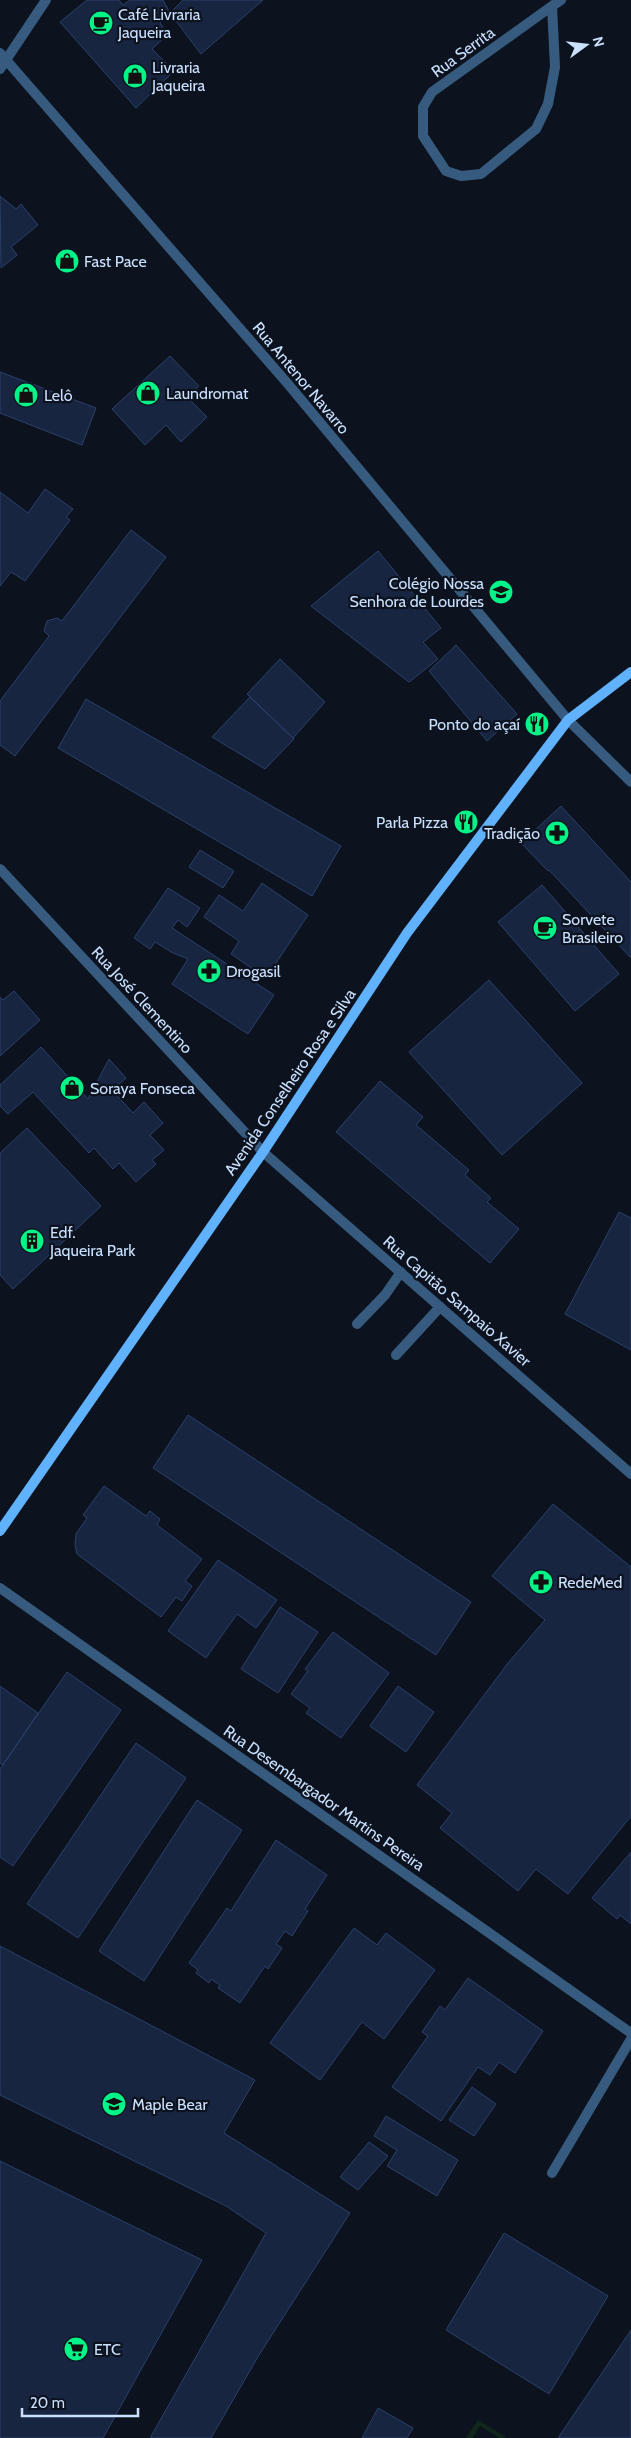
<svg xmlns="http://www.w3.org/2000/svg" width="631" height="2438" viewBox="0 0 631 2438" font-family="Cabin,sans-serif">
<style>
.green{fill:#0f281a}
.building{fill:#182540;stroke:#2a406c}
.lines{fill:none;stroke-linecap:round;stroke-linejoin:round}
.service{stroke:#375b7e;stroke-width:10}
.minor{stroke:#375b7e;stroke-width:10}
.tertiary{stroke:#375b7e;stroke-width:10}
.secondary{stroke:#60b2ff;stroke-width:10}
.labels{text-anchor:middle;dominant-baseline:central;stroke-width:4.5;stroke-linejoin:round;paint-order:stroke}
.poi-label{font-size:16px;fill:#c9e0ff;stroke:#0c131f;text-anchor:start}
.street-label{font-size:16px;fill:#c9e0ff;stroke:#0c131f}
</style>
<rect width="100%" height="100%" fill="#0c131f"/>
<path class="green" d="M478 2420 507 2438H500L480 2426 472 2438H466Z"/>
<path class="building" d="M87 0H119L123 5 130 0H163L170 13 160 23 168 34 152 49 174 71 136 108 60 22Z
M183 0H263L201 54 170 13Z
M0 196 16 209 21 204 38 225 11 247 17 255 1 268Z
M170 356 199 386 191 393 196 397 191 401 207 417 181 442 166 425 145 445 112 409Z
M0 372 96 408 82 445 0 413Z
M45 489 73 509 66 517 70 520 25 581 11 572 0 586V492L28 513Z
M131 530 166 557 15 756 0 745V701L49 636 44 631 47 621 57 618 62 621Z
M378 551 441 628 423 642 438 659 409 682 311 606Z
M456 645 517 714 487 741 429 671Z
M280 659 325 702 293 738 247 694Z
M250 697 294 739 265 769 212 737Z
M86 699 341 846 312 896 58 748Z
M561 806 631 882V958L549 870 548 871 521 843Z
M200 850 234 871 223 888 189 867Z
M262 883 308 915 266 978 231 954 239 941 204 917 219 895 243 911Z
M542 885 619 974 575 1011 498 922Z
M168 888 200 908 187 927 178 920 172 928 274 995 248 1034 172 984 188 959 171 952 155 942 150 949 134 938Z
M489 980 582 1083 502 1155 409 1052Z
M14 991 40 1020 0 1056V997L3 1000Z
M41 1047 88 1099 109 1059 126 1078 112 1090 133 1113 144 1102 163 1123 150 1135 164 1150 152 1160 156 1164 136 1182 119 1163 113 1169 94 1148 89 1153 33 1092 8 1114 0 1106V1085Z
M380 1081 423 1117 416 1125 469 1170 465 1175 491 1198 487 1202 519 1229 490 1263 336 1132Z
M27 1128 101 1206 13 1289 0 1275V1153Z
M619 1212 631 1218V1350L565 1314Z
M188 1415 471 1602 436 1655 153 1468Z
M104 1486 146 1516 150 1511 160 1519 157 1525 202 1559 185 1581 192 1586 182 1601 176 1597 161 1617 77 1554 75 1545 76 1534 87 1518 83 1515Z
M553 1504 631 1567V1816L568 1894 536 1869 518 1891 440 1828 452 1813 417 1785 508 1663 545 1620 492 1576Z
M218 1560 277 1600 256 1628 237 1614 206 1658 168 1631Z
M280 1607 318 1632 278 1693 241 1669Z
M333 1632 389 1673 341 1738 306 1713 310 1708 291 1694 308 1671 305 1669Z
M67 1672 121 1710 13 1866 0 1857V1769Z
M0 1686 38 1713 3 1765 0 1763Z
M398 1686 434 1712 406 1752 370 1726Z
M136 1743 186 1778 78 1938 27 1904Z
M197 1800 242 1830 144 1981 99 1951Z
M276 1840 327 1875 305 1909 308 1911 292 1936 285 1931 276 1944 282 1948 268 1969 265 1966 240 2003 218 1988 220 1985 211 1979 209 1983 196 1973 198 1970 189 1963 227 1908 231 1911Z
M631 1852V1924L620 1915 617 1919 592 1898Z
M354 1928 377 1945 386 1933 435 1970 384 2039 362 2022 320 2080 270 2043Z
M0 1946 255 2080 224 2133 350 2213 259 2355 211 2438H150L266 2233 226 2206 0 2095Z
M468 1978 543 2031 515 2073 499 2062 490 2075 478 2067 441 2121 392 2087 428 2036 422 2032 440 2006 445 2010Z
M472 2087 496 2104 474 2136 449 2120Z
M386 2116 458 2160 437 2196 387 2166 397 2150 374 2136Z
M369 2142 388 2156 358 2190 340 2177Z
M0 2161 202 2260 103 2438H0Z
M504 2233 608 2296 549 2394 446 2330Z
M631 2330V2438H558Z
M378 2408 413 2428 407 2438H362Z"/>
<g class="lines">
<path class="service" d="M357 1324 385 1295 401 1272
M396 1355 440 1307
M552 2173 631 2039"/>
<path class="minor" d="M552 6 555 67 548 104 536 129 481 174 461 176 446 171 423 136V107L432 92 552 6 561 0
M0 869 263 1152 631 1474"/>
<path class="tertiary" d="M0 53 288 384 568 720 631 782
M0 69 46 0
M0 1588 631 2033"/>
<path class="secondary" d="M0 1531 263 1152 407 933 568 720 631 672"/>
</g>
<defs>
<symbol id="cafe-disc" viewBox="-11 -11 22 22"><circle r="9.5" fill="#00f488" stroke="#0c131f"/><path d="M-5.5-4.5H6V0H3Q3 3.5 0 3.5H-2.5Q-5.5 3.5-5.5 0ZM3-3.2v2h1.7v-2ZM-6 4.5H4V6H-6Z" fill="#111"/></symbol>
<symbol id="shop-disc" viewBox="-11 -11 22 22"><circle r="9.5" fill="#00f488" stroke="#0c131f"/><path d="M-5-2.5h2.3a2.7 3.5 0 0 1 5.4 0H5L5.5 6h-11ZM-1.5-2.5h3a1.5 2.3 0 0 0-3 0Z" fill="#111"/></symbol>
<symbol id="school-disc" viewBox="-11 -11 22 22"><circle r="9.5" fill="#00f488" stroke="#0c131f"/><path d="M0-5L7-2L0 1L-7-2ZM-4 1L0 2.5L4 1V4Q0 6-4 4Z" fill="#111"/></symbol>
<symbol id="restaurant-disc" viewBox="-11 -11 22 22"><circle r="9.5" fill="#00f488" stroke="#0c131f"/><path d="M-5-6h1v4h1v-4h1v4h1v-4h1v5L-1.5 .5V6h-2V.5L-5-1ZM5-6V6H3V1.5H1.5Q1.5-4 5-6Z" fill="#111"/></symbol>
<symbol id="pharmacy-disc" viewBox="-11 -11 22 22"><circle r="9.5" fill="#00f488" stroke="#0c131f"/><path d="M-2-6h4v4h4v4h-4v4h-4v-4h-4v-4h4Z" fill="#111"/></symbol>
<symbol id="building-disc" viewBox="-11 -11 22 22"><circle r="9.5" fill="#00f488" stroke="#0c131f"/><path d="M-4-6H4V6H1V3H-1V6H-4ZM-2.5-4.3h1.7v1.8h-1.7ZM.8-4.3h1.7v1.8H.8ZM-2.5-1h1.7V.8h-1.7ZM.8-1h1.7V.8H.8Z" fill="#111"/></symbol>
<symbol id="supermarket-disc" viewBox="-11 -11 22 22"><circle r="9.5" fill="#00f488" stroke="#0c131f"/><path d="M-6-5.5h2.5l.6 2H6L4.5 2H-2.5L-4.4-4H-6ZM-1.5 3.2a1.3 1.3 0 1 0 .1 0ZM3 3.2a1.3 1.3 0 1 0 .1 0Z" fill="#111"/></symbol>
</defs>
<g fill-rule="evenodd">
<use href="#cafe-disc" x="87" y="9" width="28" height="28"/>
<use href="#shop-disc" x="121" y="62" width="28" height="28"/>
<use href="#shop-disc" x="53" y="247" width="28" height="28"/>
<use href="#shop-disc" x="134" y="379" width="28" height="28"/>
<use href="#shop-disc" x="12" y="381" width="28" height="28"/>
<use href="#school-disc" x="487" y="578" width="28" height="28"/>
<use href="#restaurant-disc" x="523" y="710" width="28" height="28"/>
<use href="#restaurant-disc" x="452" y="808" width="28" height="28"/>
<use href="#pharmacy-disc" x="543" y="819" width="28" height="28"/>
<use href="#cafe-disc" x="531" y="914" width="28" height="28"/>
<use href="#pharmacy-disc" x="195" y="957" width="28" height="28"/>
<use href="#shop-disc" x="58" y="1074" width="28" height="28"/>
<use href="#building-disc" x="18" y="1227" width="28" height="28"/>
<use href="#pharmacy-disc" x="527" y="1568" width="28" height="28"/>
<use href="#school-disc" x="100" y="2090" width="28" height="28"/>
<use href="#supermarket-disc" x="62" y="2335" width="28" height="28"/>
</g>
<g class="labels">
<g class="poi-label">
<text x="118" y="14">Café Livraria<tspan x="118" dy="18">Jaqueira</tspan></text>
<text x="152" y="67">Livraria<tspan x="152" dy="18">Jaqueira</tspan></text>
<text x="84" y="261">Fast Pace</text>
<text x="166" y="393">Laundromat</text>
<text x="44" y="395">Lelô</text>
<text x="484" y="583" text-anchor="end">Colégio Nossa<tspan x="484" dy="18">Senhora de Lourdes</tspan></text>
<text x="520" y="724" text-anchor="end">Ponto do açaí</text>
<text x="448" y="822" text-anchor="end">Parla Pizza</text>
<text x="540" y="833" text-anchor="end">Tradição</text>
<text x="562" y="919">Sorvete<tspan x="562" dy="18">Brasileiro</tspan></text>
<text x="226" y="971">Drogasil</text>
<text x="90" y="1088">Soraya Fonseca</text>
<text x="50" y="1232">Edf.<tspan x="50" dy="18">Jaqueira Park</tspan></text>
<text x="558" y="1582">RedeMed</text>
<text x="132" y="2104">Maple Bear</text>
<text x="94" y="2349">ETC</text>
</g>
<g class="street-label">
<text transform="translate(463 52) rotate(-36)">Rua Serrita</text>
<text transform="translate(301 378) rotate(50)">Rua Antenor Navarro</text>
<text transform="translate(142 1000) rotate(47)">Rua José Clementino</text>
<text transform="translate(290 1082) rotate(-56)">Avenida Conselheiro Rosa e Silva</text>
<text transform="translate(457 1301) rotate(41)">Rua Capitão Sampaio Xavier</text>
<text transform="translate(324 1798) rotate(35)">Rua Desembargador Martins Pereira</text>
</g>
</g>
<g transform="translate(586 45) rotate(75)" stroke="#0c131f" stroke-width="4" paint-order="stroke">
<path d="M0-4L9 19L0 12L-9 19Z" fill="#c9e0ff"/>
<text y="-8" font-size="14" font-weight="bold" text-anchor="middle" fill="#c9e0ff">N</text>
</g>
<path d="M22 2408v8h116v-8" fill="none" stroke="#c9e0ff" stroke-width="2.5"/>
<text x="30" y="2408" font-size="15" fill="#c9e0ff" stroke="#0c131f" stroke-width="4" paint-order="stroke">20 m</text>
</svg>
